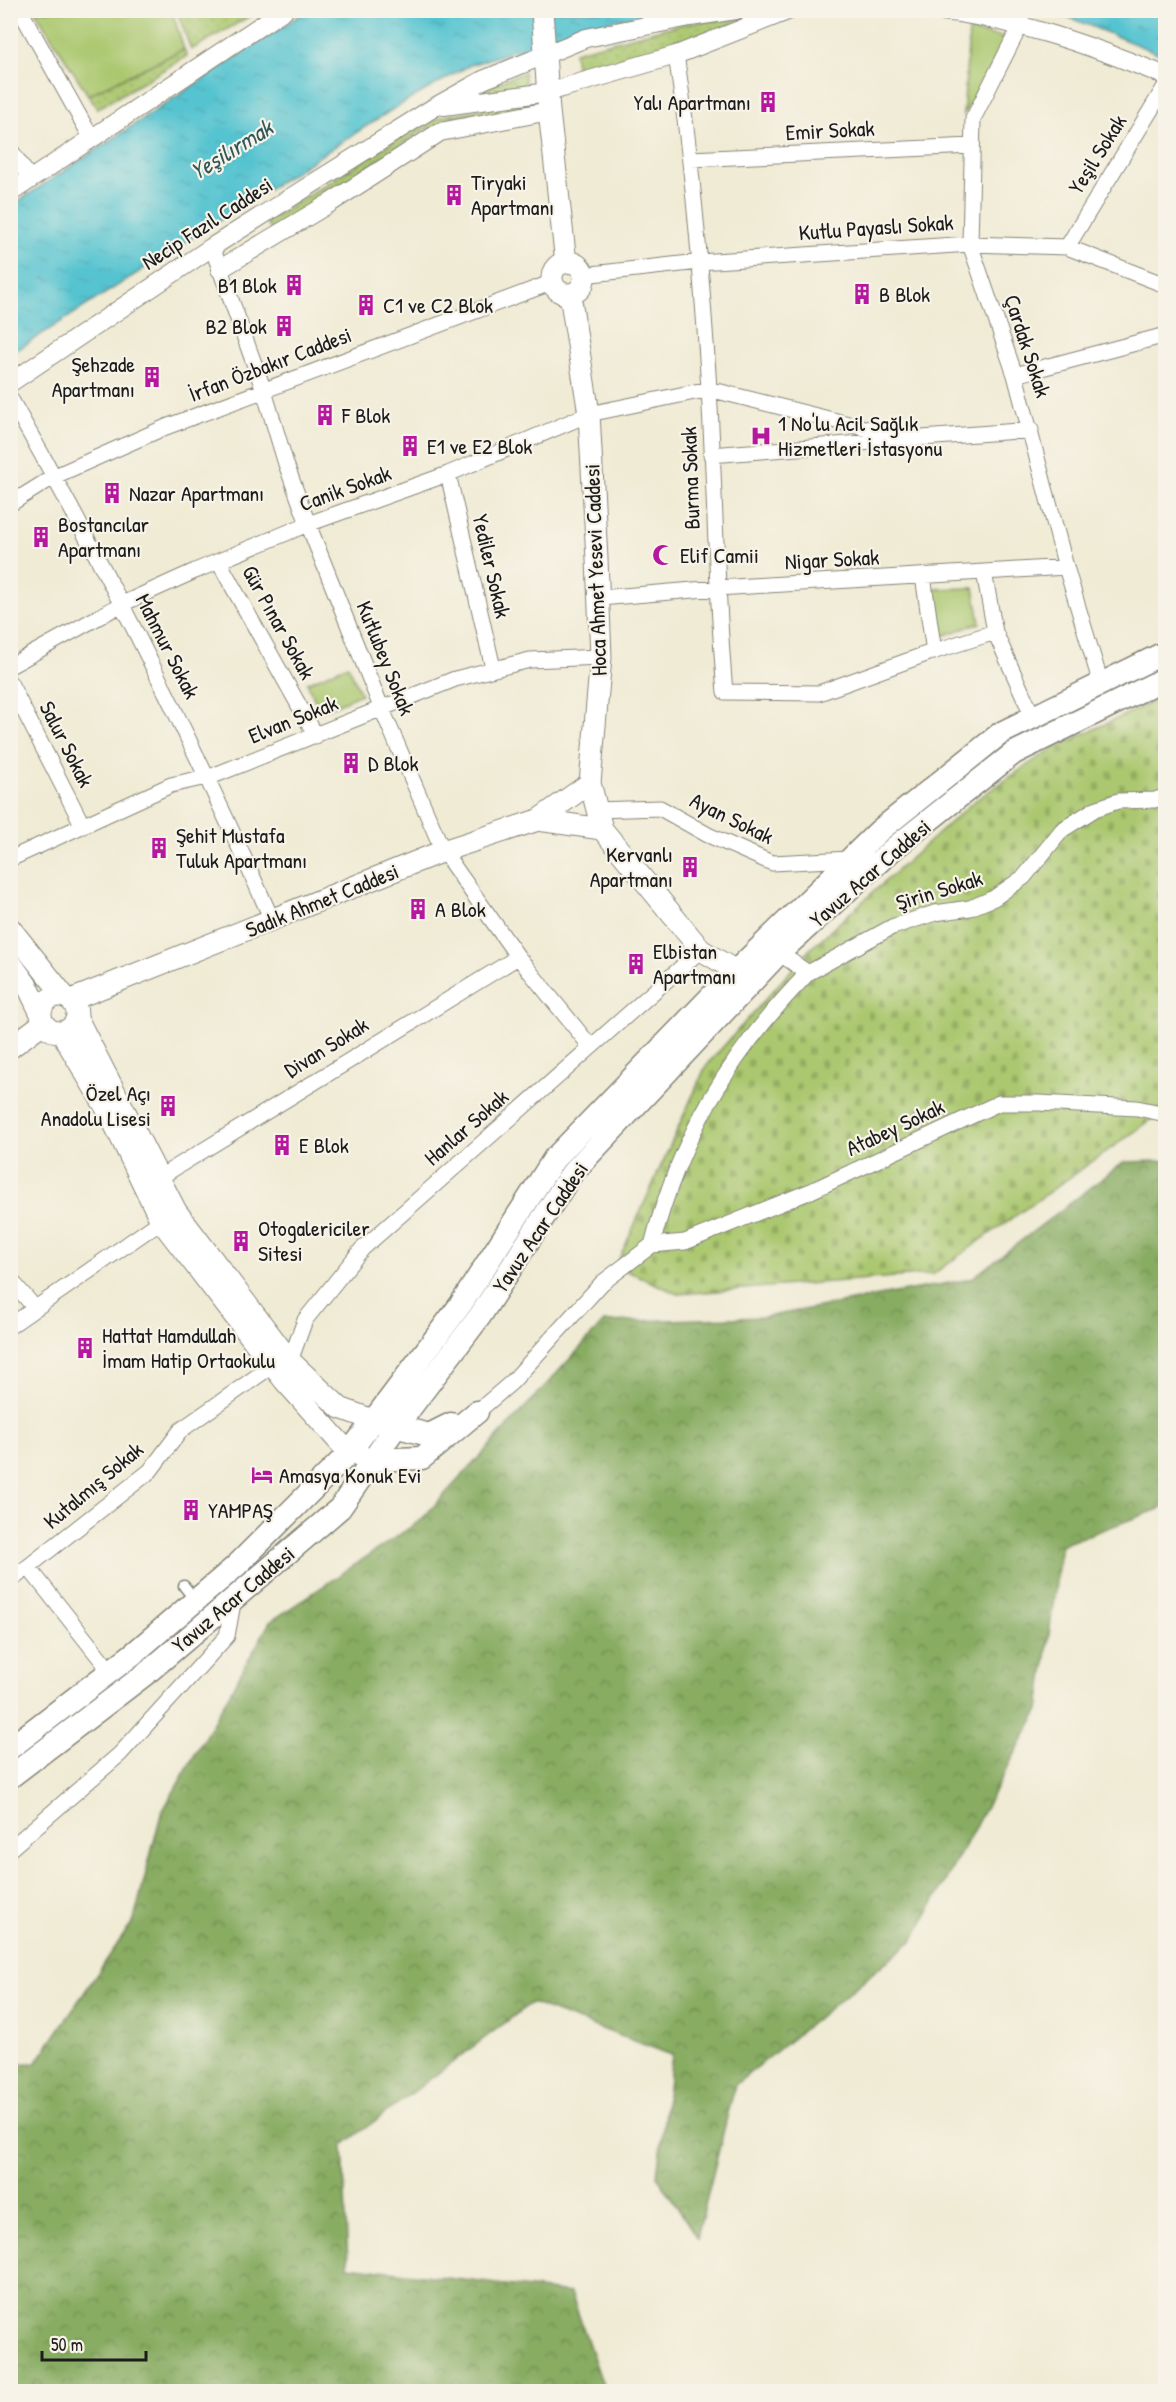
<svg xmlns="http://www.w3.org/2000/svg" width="1176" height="2402" viewBox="0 0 1176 2402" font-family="'Patrick Hand',sans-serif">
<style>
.grass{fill:url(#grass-dots);stroke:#647246;stroke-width:1.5}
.forest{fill:url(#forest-crowns);stroke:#52643f;stroke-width:1.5}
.cemetery{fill:url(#cemetery-stones);stroke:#647246;stroke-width:1.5}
.park{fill:#abc86f;stroke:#647246;stroke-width:1.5}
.water{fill:url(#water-ripples);stroke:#3a7076;stroke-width:1.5}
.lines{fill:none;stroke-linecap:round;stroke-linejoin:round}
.pedestrian-casing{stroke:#868478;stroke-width:13}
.minor-casing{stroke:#868478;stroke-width:17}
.tertiary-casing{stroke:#868478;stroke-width:20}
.secondary-casing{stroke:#868478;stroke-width:23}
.primary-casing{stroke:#868478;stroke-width:25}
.pedestrian{stroke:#fff;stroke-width:10}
.minor{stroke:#fff;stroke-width:15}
.tertiary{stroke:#fff;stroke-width:18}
.secondary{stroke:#fff;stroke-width:21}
.primary{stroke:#fff;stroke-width:22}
.labels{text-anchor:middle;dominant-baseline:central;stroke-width:4.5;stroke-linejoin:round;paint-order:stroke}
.poi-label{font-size:22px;fill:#1c1c1c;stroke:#f7f3e8;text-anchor:start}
.street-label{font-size:22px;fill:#1c1c1c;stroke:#f7f3e8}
.water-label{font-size:24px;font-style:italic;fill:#31575b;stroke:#f7f3e8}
</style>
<defs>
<pattern id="grass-dots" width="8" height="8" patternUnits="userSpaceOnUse" patternTransform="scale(1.5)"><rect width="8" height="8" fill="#abc86f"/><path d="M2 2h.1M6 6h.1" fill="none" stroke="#93ab60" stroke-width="1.8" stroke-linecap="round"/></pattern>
<pattern id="forest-crowns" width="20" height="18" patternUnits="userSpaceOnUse" patternTransform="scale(1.5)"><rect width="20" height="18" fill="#88ac62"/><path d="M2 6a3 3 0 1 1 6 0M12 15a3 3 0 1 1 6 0" fill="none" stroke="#6e8b50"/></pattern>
<pattern id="cemetery-stones" width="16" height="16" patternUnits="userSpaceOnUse" patternTransform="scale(1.5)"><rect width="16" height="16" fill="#abc86f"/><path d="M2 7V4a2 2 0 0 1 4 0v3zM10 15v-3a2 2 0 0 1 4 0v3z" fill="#93ab60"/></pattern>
<pattern id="water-ripples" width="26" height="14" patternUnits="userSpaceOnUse" patternTransform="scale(1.5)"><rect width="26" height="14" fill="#57c4d0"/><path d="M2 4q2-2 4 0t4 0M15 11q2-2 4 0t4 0" fill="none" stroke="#4ba8b2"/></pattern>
</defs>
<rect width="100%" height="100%" fill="#f7f3e8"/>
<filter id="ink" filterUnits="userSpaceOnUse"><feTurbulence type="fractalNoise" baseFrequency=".0167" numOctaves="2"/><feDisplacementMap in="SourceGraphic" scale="12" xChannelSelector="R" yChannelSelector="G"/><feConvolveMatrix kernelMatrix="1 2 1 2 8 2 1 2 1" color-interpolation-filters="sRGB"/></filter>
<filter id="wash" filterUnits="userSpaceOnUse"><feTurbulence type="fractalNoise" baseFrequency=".008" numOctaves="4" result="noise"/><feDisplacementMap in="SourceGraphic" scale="24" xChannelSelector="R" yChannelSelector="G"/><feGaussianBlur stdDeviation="1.35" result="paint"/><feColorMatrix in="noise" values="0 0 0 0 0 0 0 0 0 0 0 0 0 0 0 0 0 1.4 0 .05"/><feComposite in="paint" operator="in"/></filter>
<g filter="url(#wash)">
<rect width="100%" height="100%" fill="#f0ebd4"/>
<path class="grass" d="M177 11V10L259 11 191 50Z
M754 15 662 52 578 80 574 52 681 24Z
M184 49 187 56 97 109 88 95Z
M524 72 526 89 475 98 474 92Z
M528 100V110L440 125 423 130 272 232 266 222 421 124 444 116Z"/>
<path class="forest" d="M1165 1161V1507L1061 1545 1039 1710 913 1940 735 2085 697 2238 657 2176 672 2055 531 2003 343 2145 348 2266 571 2293 605 2391H11V2064L36 2063 134 1920 161 1814 270 1622 421 1520 604 1322 765 1317 971 1279 1124 1162Z"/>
<path class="cemetery" d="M1165 696V1110L933 1274 678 1294 616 1266 706 1066 810 949 973 802 1050 750Z"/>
<path class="park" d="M35 11H172L184 49 88 95Z
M969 31 1004 37 1007 40 963 116Z
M974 588 980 623 937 638 930 589Z
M348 665 361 694 320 712 307 683Z"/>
<path class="water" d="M306 11H660L601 23 470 65 393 109 11 354V206Z
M1031 11H1165V56L1073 19Z"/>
</g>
<g filter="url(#ink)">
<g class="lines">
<defs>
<path id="pedestrian" d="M184 1586 196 1601"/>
<path id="minor" d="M20 10 92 139
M1020 26 973 119 970 244 1015 375 1066 567 1101 684
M676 55C693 165 702 277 709 389 715 490 716 591 725 692L819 693 929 653 995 632
M10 149 31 180
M691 159 972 146
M212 247 264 391 286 464 308 524 381 707 443 851 518 957 591 1047
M1067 247 1166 85
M583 275 699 262 970 244 1067 247 1165 285
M1015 375 1166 335
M10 398C107 568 193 742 272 920
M711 455 897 440
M448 474 493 668
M10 504 55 476 166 427 553 282
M219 562 316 736
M984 572 995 632 1033 717
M923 576 934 652
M600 598 717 588 1066 567
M10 666 122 604 195 571 308 524 448 474 589 414 709 389 908 439 1031 430
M10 683 83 826
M595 810 660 808 708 835 772 863 850 859
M10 859 171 785 215 775 455 679 530 660 601 657
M779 953 808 973 892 927 935 913 970 908 994 898 1024 877 1062 830 1095 809 1118 801 1155 800 1166 796
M808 973C730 1053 680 1136 652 1245L685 1242 811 1191 999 1103H1038L1137 1108 1166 1114
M160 1177 518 957
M10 1279 35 1308
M10 1326 168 1216
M477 1412 512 1382 602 1283 652 1245
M29 1568 111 1672
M10 1581 150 1471 181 1430 273 1365 290 1361 305 1320 362 1249 701 950
M10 1849 120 1754 198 1668 227 1636 234 1598"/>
<path id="tertiary" d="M935 10C1014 18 1092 46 1166 76
M444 106 548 92 676 55 790 10
M10 193 284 10
M220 269 330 203 440 132 549 111
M10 383 212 247 433 108 483 80 586 38 690 17 736 10"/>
<path id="secondary" d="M542 10 549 111 566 263
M552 278a16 16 0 1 1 32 0a16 16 0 1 1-32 0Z
M570 294 589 414 597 559 601 657 590 783 602 829 701 950 736 971
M538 820 602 829
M10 928 65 997
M10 962 28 987 41 1014
M41 1014a18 18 0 1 1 36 0a18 18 0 1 1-36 0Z
M71 1000 443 851 538 820 590 783
M77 1018 176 1211 290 1361 340 1408 373 1420
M61 1032 109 1113 161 1221 284 1380 349 1453
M10 1048 43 1023"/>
<path id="primary" d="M383 1423 429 1435 451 1424
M362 1457 372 1460 422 1458 477 1412
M10 1748 133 1654 236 1566 349 1453 461 1304 554 1159 736 971 879 831 1001 733 1166 652
M10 1777 148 1672 340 1508 395 1428 480 1316 572 1173 779 953 894 848 1014 753 1166 678"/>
</defs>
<use href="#pedestrian" class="pedestrian-casing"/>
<use href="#minor" class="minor-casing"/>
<use href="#tertiary" class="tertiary-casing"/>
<use href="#secondary" class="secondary-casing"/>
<use href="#primary" class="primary-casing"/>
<use href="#pedestrian" class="pedestrian"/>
<use href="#minor" class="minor"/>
<use href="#tertiary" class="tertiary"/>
<use href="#secondary" class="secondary"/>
<use href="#primary" class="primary"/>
</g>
</g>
<defs>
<symbol id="building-bare" viewBox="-9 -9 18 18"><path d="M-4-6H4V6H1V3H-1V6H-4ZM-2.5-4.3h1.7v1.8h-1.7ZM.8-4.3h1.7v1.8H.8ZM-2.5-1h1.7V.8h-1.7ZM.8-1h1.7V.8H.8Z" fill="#b5179e" stroke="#f7f3e8" stroke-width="2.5" paint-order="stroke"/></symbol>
<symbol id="hospital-bare" viewBox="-9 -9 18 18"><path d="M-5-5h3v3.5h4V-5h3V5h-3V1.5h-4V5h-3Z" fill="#b5179e" stroke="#f7f3e8" stroke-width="2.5" paint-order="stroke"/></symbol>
<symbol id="mosque-bare" viewBox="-9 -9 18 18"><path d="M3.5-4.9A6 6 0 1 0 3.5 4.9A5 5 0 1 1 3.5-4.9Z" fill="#b5179e" stroke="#f7f3e8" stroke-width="2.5" paint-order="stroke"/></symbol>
<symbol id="hotel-bare" viewBox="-9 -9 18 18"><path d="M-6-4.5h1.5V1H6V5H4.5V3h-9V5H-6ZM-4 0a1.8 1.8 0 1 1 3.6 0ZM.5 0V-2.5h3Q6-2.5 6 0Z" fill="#b5179e" stroke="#f7f3e8" stroke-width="2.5" paint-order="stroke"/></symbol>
</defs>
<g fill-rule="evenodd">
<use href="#building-bare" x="753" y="87" width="30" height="30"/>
<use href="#building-bare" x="439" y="180" width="30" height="30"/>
<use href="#building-bare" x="279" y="270" width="30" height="30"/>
<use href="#building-bare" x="847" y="279" width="30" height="30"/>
<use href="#building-bare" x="351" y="290" width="30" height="30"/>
<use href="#building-bare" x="269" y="311" width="30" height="30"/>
<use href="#building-bare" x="137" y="362" width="30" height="30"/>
<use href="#building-bare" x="310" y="400" width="30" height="30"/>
<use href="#hospital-bare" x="746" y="421" width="30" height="30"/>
<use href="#building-bare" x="395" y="431" width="30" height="30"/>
<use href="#building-bare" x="97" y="478" width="30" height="30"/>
<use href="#building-bare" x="26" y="522" width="30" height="30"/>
<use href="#mosque-bare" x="648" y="540" width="30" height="30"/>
<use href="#building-bare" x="336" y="748" width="30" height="30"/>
<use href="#building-bare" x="144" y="833" width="30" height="30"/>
<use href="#building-bare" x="675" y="852" width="30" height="30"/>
<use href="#building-bare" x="403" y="894" width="30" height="30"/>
<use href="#building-bare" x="621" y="949" width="30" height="30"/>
<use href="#building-bare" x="153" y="1091" width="30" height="30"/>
<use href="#building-bare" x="267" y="1130" width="30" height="30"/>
<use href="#building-bare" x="226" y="1226" width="30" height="30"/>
<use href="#building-bare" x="70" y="1333" width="30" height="30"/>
<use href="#hotel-bare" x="247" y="1460" width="30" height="30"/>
<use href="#building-bare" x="176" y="1495" width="30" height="30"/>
</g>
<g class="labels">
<g class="poi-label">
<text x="751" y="102" text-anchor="end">Yalı Apartmanı</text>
<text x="471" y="182">Tiryaki<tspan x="471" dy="25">Apartmanı</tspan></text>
<text x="277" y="285" text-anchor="end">B1 Blok</text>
<text x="879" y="294">B Blok</text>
<text x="383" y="305">C1 ve C2 Blok</text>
<text x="267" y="326" text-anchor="end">B2 Blok</text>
<text x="135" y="364" text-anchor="end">Şehzade<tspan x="135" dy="25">Apartmanı</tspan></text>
<text x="342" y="415">F Blok</text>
<text x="778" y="423">1 No'lu Acil Sağlık<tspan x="778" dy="25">Hizmetleri İstasyonu</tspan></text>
<text x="427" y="446">E1 ve E2 Blok</text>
<text x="129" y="493">Nazar Apartmanı</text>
<text x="58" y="524">Bostancılar<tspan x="58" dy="25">Apartmanı</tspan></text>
<text x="680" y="555">Elif Camii</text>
<text x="368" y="763">D Blok</text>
<text x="176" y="835">Şehit Mustafa<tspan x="176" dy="25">Tuluk Apartmanı</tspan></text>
<text x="673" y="854" text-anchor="end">Kervanlı<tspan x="673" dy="25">Apartmanı</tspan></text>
<text x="435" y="909">A Blok</text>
<text x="653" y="951">Elbistan<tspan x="653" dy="25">Apartmanı</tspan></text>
<text x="151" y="1093" text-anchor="end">Özel Açı<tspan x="151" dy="25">Anadolu Lisesi</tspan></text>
<text x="299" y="1145">E Blok</text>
<text x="258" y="1228">Otogalericiler<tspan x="258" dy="25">Sitesi</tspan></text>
<text x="102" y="1335">Hattat Hamdullah<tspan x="102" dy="25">İmam Hatip Ortaokulu</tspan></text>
<text x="279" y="1475">Amasya Konuk Evi</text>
<text x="208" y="1510">YAMPAŞ</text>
</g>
<g class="street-label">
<text transform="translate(830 130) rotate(-3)">Emir Sokak</text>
<text transform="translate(1097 154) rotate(-58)">Yeşil Sokak</text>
<text transform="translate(207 223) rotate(-33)">Necip Fazıl Caddesi</text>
<text transform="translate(876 227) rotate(-4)">Kutlu Payaslı Sokak</text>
<text transform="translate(1028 346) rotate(72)">Çardak Sokak</text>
<text transform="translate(270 364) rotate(-21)">İrfan Özbakır Caddesi</text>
<text transform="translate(690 478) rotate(-92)">Burma Sokak</text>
<text transform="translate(345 488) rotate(-20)">Canik Sokak</text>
<text transform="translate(832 559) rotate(-3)">Nigar Sokak</text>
<text transform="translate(492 566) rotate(77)">Yediler Sokak</text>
<text transform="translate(595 570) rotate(-92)">Hoca Ahmet Yesevi Caddesi</text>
<text transform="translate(279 622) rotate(61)">Gür Pınar Sokak</text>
<text transform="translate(168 646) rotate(63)">Mahmur Sokak</text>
<text transform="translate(386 658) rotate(68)">Kutlubey Sokak</text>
<text transform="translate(293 719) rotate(-22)">Elvan Sokak</text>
<text transform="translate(67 744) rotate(63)">Salur Sokak</text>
<text transform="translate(732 818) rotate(26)">Ayan Sokak</text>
<text transform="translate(870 873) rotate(-41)">Yavuz Acar Caddesi</text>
<text transform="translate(939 890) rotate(-17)">Şirin Sokak</text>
<text transform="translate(322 900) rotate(-22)">Sadık Ahmet Caddesi</text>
<text transform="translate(326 1047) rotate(-32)">Divan Sokak</text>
<text transform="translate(466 1127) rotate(-41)">Hanlar Sokak</text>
<text transform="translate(895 1127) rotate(-25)">Atabey Sokak</text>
<text transform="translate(540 1227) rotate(-56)">Yavuz Acar Caddesi</text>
<text transform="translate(93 1485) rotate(-40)">Kutalmış Sokak</text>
<text transform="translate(233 1599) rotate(-40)">Yavuz Acar Caddesi</text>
</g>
<g class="water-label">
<text transform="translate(231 149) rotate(-32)">Yeşilırmak</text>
</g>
</g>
<rect width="1176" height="2402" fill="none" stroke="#f7f3e8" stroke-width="36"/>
<path d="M42 2351v9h104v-9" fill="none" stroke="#1c1c1c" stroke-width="3"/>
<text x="51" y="2351" font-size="18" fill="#1c1c1c" stroke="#f7f3e8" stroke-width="4.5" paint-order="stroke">50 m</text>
</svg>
